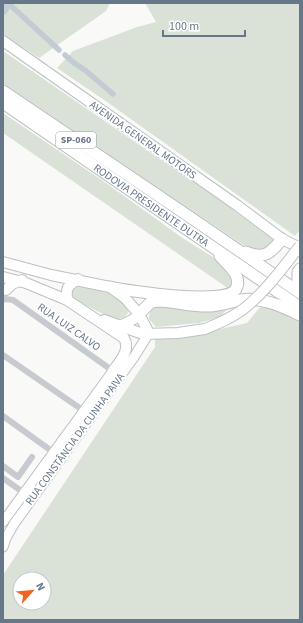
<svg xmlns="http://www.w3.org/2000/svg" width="303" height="623" viewBox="0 0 303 623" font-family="'Source Sans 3',sans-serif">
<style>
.green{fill:#dae2d7;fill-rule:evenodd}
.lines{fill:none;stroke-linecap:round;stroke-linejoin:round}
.canal{stroke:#c2ccd2;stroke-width:5.5}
.river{stroke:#c2ccd2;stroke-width:10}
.secondary-casing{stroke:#bbc0c5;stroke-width:11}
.primary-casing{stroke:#bcc0c4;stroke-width:12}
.highway-casing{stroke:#bbbec2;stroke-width:13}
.street{stroke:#c7cacf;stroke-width:6}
.secondary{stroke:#fff;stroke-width:9}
.primary{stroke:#fff;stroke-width:10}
.highway{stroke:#fff;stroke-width:11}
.primary-bridge-casing{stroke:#bcc0c4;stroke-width:12;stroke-linecap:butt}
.primary-bridge{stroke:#fff;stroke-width:10}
.labels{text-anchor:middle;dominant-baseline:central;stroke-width:4;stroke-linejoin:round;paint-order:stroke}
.shield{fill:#fff;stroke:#94a0ad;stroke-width:1}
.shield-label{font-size:10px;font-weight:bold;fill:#66778a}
.street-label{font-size:11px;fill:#66778a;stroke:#fff}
</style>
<rect width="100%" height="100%" fill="#f9f9f7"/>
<path class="green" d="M3 3H110L106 11 39 58 3 34Z
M145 3H300V230L295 236 107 102 57 68 73 51 137 27 156 22Z
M3 51 222 202 271 238 274 242 272 247 258 253 245 246 3 83Z
M3 113 106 183 184 239 221 262 234 282 229 289 3 133Z
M75 285 106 289 113 293 129 309C128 315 124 319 118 319 112 319 79 303 74 298 73 296 72 294 71 292Z
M158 306 200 309H227L220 317 199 323 156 327 149 319C149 312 151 309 158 306Z
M261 306H267L300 319V620H3V575L155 347V337L207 332 247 323ZM20 579H44V603H20Z"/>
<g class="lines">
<path class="canal" d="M8 3 59 50
M65 55 73 62 86 71 113 94"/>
<path class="river" d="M3 10 7 3"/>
<defs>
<path id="secondary" d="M3 522 113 371
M3 547 6 538 14 524 134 357 149 333"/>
<path id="primary" d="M3 41 238 206 282 239 300 248
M3 262 51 275 110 287 125 298 139 314 149 333
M3 277 26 283 67 300 124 338C131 350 120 361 113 371
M6 290 12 284 22 280
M67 300C66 288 67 286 78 279
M104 320 143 334 178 333 205 329
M120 326 134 319 139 314"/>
<g id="highway">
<path d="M3 91C102 158 202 224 300 293"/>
<path id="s1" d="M3 103 300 307"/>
<path d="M246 252C264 260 271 253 282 239"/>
<path d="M300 269 298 272V282L300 284"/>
<path d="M110 287C128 291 227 306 236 289 243 276 227 264 220 256"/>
<path d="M139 314 151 302 160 301C177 302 194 307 211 306 222 305 231 302 241 300 260 296 283 307 300 315"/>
</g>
</defs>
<use href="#secondary" class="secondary-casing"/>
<use href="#primary" class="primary-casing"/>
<use href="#highway" class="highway-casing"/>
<path class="street" d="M3 300 5 299 13 300 113 371
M3 355 84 411
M3 416 53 452
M3 466 18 477 32 457
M3 478 24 493"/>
<use href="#secondary" class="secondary"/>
<use href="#primary" class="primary"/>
<use href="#highway" class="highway"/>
<defs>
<path id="primary-bridge" d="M205 329C219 323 234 317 246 307 267 290 283 267 300 246"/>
</defs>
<use href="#primary-bridge" class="primary-bridge-casing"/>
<use href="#primary-bridge" class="primary-bridge"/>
</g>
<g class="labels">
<rect class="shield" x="56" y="132" width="40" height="16" rx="3"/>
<g class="shield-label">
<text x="76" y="140">SP-060</text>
</g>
<g class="street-label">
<text transform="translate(143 140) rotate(35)">AVENIDA GENERAL MOTORS</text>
<text stroke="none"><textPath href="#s1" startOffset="180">RODOVIA PRESIDENTE DUTRA</textPath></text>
<text transform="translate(69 327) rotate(35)">RUA LUIZ CALVO</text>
<text transform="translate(75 439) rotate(-54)">RUA CONSTÂNCIA DA CUNHA PAIVA</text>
</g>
</g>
<rect width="303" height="623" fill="none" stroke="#66778a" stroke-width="8"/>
<g transform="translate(32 591) rotate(63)"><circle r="19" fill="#ffffff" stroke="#c2c9d0"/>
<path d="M0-3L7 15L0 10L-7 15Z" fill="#f1631f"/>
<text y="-6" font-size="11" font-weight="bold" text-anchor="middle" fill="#66778a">N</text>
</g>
<path d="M163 30v6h82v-6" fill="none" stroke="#66778a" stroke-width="2"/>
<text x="169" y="30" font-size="12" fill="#66778a" stroke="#ffffff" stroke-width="3" paint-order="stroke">100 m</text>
</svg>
